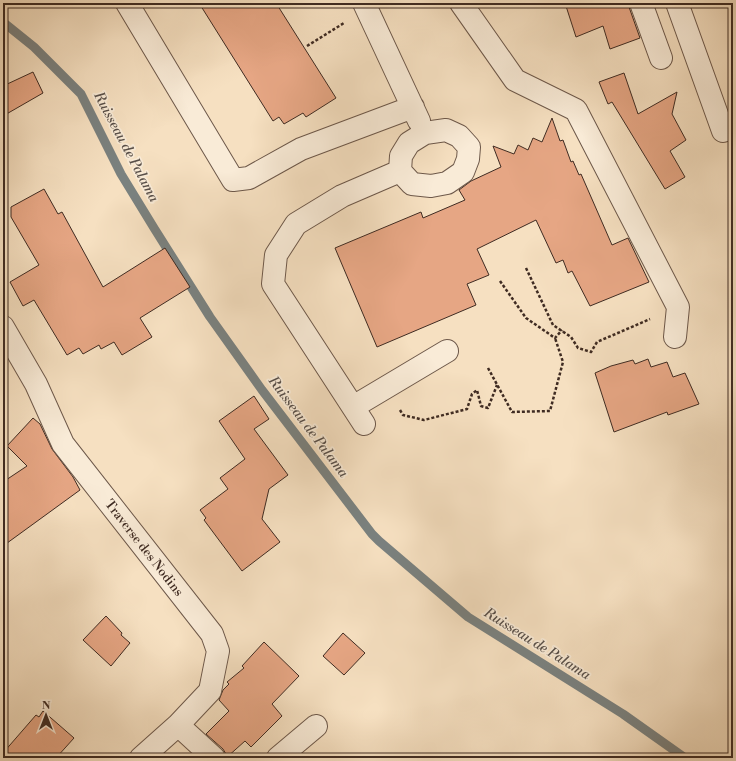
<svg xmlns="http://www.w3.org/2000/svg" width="736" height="761" viewBox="0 0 736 761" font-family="'Libre Bodoni',serif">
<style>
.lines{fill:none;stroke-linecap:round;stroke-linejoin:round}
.stream{stroke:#7a817f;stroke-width:9}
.building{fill:#e6a684;stroke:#3f2b22}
.minor-casing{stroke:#6d584a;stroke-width:24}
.path{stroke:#3f2b22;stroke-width:2.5;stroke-dasharray:3 2;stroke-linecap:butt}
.minor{stroke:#f9ebd7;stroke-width:22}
.labels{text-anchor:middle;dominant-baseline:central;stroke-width:3.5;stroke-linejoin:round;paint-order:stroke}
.street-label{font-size:13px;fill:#3f2b22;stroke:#f9ebd7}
.water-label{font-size:14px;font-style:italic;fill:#584f49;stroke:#f9ebd7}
</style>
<rect width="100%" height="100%" fill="#f6e0c1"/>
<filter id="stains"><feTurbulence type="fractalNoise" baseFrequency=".005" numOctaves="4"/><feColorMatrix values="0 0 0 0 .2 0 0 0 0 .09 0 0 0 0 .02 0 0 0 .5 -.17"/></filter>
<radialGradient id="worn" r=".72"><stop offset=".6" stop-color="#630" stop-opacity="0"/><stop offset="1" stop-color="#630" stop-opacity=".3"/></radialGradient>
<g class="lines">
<path class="stream" d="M3 22 34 47 81 94 121 174 154 228 210 317 262 390 372 534 379 541 468 617 623 714 685 758"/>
</g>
<path class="building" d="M199 3H276L336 98 306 117 303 113 284 124 279 117 273 121Z
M565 3H629V7L640 38 610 49 603 26 576 37Z
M33 72 43 93 3 116V86Z
M624 73 638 114 677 92 672 114 686 140 670 151 685 177 665 189 612 102 608 104 599 82Z
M552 118 560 141 563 140 571 162 573 161 579 175 581 174 612 245 628 238 649 282 590 306 572 271 568 273 563 260 556 263 536 220 477 249 489 275 467 284 476 305 377 347 335 248 421 212 423 218 465 200 459 190 471 181 501 167 493 146 514 154 518 145 528 150 533 138 542 142Z
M44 189 58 214 62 212 103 287 165 248 190 287 140 318 152 337 122 355 114 342 101 349 99 345 83 354 79 348 67 355 34 300 23 306 10 282 39 265 11 217V207Z
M648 359 651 367 667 362 673 377 685 373 699 404 668 415 667 412 614 432 595 373 611 366 633 360 635 364Z
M254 396 269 419 254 429 288 475 269 489 262 519 280 542 242 571 204 520 206 518 200 510 228 489 220 478 245 459 219 421Z
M33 418 40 424 52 449 73 477 80 490 3 546V482L27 466 7 446Z
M106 616 122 633 121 635 130 643 111 666 83 640Z
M343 633 365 653 344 675 323 656Z
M264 642 299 676 272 704 282 716 251 747 245 741 226 758V754L223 749 206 734 229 711 219 700 223 690 229 684 227 682 244 668 242 666Z
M43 711 74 738 56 758H3V753L36 715 39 717Z"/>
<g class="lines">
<defs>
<path id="minor" d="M127 3 233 180 249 178 301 149 413 107
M364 3 419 121
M461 3 515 80 576 110 678 307 675 337
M641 3 661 58
M677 3 723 131
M446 130 459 136 469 147 468 159 463 172 447 183 431 186 412 184 400 171 401 156 409 143 425 133Z
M3 327 36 384 63 444 212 634 218 651 210 691 178 725 214 758
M353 407 447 351
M364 424 273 284 276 255 296 224 342 196 400 171
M141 758 178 725
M278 758 316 726"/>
</defs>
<use href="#minor" class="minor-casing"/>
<path class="path" d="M307 46 344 23
M526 268 553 325 571 337 578 348 591 352 597 342 650 319
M500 281 526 318 555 338 562 330
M488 368 512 412 550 411 563 362 555 338
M400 410 403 415 424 420 467 409 472 394 477 390 481 406 488 408 497 385"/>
<use href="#minor" class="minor"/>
</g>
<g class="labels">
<g class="street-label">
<text transform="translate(144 548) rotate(52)">Traverse des Nodins</text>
</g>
<g class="water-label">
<text transform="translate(126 147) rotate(62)">Ruisseau de Palama</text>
<text transform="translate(308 427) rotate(53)">Ruisseau de Palama</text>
<text transform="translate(537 644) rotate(32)">Ruisseau de Palama</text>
</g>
</g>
<rect width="736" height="761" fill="none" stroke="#f6e0c1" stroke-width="16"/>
<rect x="4" y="4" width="728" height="753" fill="none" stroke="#3f2b22" stroke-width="2"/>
<rect x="8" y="8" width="720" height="745" fill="none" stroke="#3f2b22"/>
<g transform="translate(46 715)" stroke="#f9ebd7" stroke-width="3" paint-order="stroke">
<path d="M0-3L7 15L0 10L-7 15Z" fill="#3f2b22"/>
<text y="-6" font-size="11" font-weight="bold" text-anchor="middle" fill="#3f2b22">N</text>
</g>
<rect width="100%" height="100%" filter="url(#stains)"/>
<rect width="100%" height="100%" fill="url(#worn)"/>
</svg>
